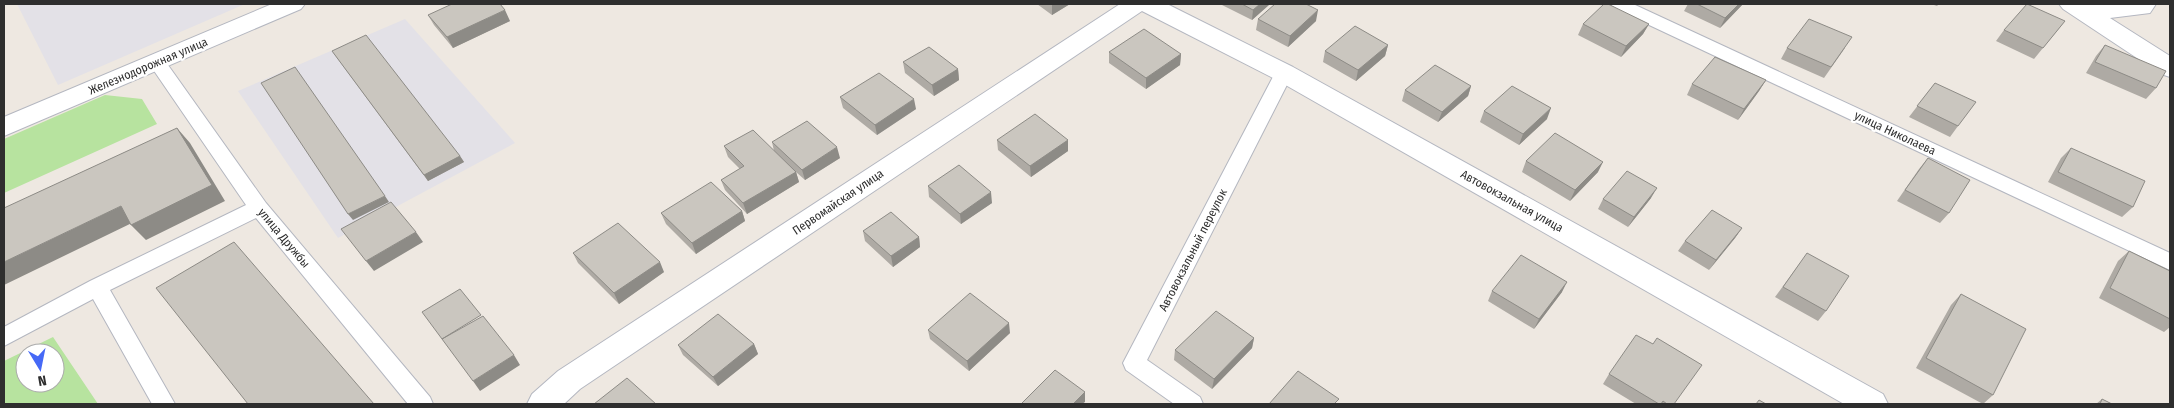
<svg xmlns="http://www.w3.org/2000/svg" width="2174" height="408" viewBox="0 0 2174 408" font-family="'Fira Sans Condensed',sans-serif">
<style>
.industrial{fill:#e3e1e7}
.green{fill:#b7e39f;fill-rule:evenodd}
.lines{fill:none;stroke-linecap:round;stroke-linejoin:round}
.lane-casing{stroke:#b4b7c0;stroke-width:2}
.street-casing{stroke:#b4b7c0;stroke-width:2}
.lane{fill:#fff;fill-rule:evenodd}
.street{fill:#fff;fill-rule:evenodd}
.wall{fill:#aeaaa4}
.shaded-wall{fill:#8d8b86}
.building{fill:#cac6bf;stroke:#8d8b86}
.labels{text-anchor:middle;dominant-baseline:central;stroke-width:4.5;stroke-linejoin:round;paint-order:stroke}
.street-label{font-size:12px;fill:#2e2e2e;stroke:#fff}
</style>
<rect width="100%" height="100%" fill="#eee8e1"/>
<path class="industrial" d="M17 4H245L58 85Z
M405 19 515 143 338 238 238 91Z"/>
<path class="green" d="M105 95 142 99 157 124 4 193V139Z
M53 337 98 404H4V361ZM25 353H55V383H25Z"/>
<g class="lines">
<defs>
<path id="lane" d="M1611 4H1633L2170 253V270L1613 8Z
M157 56 163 58 266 203 430 397 433 404H408L256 218 110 290 175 404H152L93 299 4 346V327L90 281 246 205 148 62 151 58Z
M1284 67 1290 69 1293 73 1147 360 1200 397 1203 404H1174L1126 370 1123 363 1275 73 1278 69Z"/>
<path id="street" d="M272 4H305L301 9 4 136V117Z
M1120 4H1167L1293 67 1883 394 1888 404H1844L1275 79 1142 11 580 389 564 404H527L532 394 558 371Z
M2059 4H2156L2150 13 2110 18 2170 56V77L2161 74 2063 9Z"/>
</defs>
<use href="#lane" class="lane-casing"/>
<use href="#street" class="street-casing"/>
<use href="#lane" class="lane"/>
<use href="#street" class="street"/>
</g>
<path class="wall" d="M1037 4H1070L1052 15Z
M1220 4H1270L1252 20Z
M1688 4H1743L1720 28 1684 11Z
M1931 4H1939L1937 6Z
M428 15 510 21 453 48 434 25Z
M1258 19 1316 21 1288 47 1256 30Z
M2065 21 2034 59 1996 41 2004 30Z
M1583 24H1649L1643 34 1621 57 1578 35Z
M1388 45 1385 56 1356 81 1323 62 1325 51Z
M2105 45 2156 88 2146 99 2086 73 2096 56Z
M1787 48H1845L1824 78 1781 59Z
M332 51 460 156 464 162 428 181Z
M1109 52 1181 54 1180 65 1146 89 1109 63Z
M903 62 958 69 959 80 934 96 905 73Z
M1766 80 1759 91 1738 120 1687 95 1692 84Z
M1935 83 1958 126 1950 137 1909 117Z
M1471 86 1468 96 1438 122 1402 101 1405 90Z
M840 97 916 109 877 135 843 108Z
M1484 111 1547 119 1519 145 1480 122Z
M997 140H1068V151L1031 177 998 150Z
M772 142 840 158 805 180 796 172 799 182 747 214 725 190 721 180 740 169 728 157 724 146 774 151Z
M2071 148 2133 207 2122 217 2048 182 2061 158Z
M1928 158 1949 213 1940 223 1897 201 1919 169Z
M1526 161 1598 172 1570 201 1522 172Z
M928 186 992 203 961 224 929 197Z
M1651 198 1628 227 1598 209 1603 199Z
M742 211 745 221 696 254 666 224 661 213Z
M1742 228 1735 238 1709 270 1678 251 1685 241Z
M863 231 919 237 920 247 893 267 865 241Z
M2129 251 2170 271V327L2164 332 2099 298 2118 261Z
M573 253 664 272 619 304 578 263Z
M1800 263 1826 311 1818 321 1775 297Z
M1492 291 1562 292 1534 329 1488 301Z
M1961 294 1993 395 1983 404 1916 368 1951 305Z
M928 330 1010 333 969 371 930 339Z
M1254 338 1252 348 1212 389 1174 360 1175 350Z
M754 344 758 354 718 386 683 355 678 345Z
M1609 374 1674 404H1636L1603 384Z
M2102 399 2112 404H2096Z"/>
<path class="shaded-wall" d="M1052 4H1070L1052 15Z
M1260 4H1270L1252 20 1253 10Z
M1739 4H1743L1720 28 1725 18Z
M505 10 510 21 453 48 447 37Z
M1318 10 1316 21 1288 47 1290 36Z
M1649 24 1643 34 1621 57 1626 46Z
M1388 45 1385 56 1356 81 1358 70Z
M1181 54 1180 65 1146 89V78Z
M958 69 959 80 934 96 932 85Z
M1766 80 1759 91 1738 120 1744 109Z
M1471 86 1468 96 1438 122 1442 112Z
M914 99 916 109 877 135 875 125Z
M1551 108 1547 119 1519 145 1523 134Z
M177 128 190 143 225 201 146 240 131 225Z
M1068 140V151L1031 177 1030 166Z
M837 147 840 158 805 180 802 170Z
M460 156 464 162 428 181 424 175Z
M1603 162 1598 172 1570 201 1575 190Z
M796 172 799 182 747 214 743 203Z
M1657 188 1651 198 1628 227 1634 217Z
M991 192 992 203 961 224 960 214Z
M385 196 389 202 353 220 348 214Z
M121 206 136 221 4 285V262Z
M742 211 745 221 696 254 692 243Z
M1742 228 1735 238 1709 270 1716 260Z
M416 232 423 242 374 271 366 261Z
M919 237 920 247 893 267 891 256Z
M660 262 664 272 619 304 614 293Z
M1567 282 1562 292 1534 329 1539 319Z
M1009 323 1010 333 969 371 967 361Z
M1254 338 1252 348 1212 389 1214 379Z
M754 344 758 354 718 386 713 377Z
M514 355 520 365 480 391 473 381Z
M1085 392V402L1082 404H1073Z"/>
<path class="building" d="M452 4H500L505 10 447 37 428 15Z
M1242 4H1260L1253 10Z
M1275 4H1306L1318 10 1290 36 1258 19Z
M1604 4H1608L1649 24 1626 46 1583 24Z
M1697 4H1739L1725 18Z
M2027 4 2065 21 2043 48 2004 30Z
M1809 19 1852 37 1831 67 1787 48Z
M1355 26 1388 45 1358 70 1325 51Z
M1144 29 1181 54 1146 78 1109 52Z
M366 35 460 156 424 175 332 51Z
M2105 45 2166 71 2156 88 2095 62Z
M929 47 958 69 932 85 903 62Z
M1715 57 1766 80 1744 109 1692 84Z
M1435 65 1471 86 1442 112 1405 90Z
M295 67 385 196 348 214 261 83Z
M879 73 914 99 875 125 840 97Z
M1935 83 1976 102 1958 126 1917 106Z
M1512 86 1551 108 1523 134 1484 111Z
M1035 114 1068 140 1030 166 997 140Z
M807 121 837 147 802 170 772 142Z
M177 128 212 185 131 225 121 206 4 262V208Z
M753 130 796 172 743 203 721 180 744 166 724 146Z
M1555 133 1603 162 1575 190 1526 161Z
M2071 148 2145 181 2133 207 2058 172Z
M1928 158 1970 180 1949 213 1905 190Z
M959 165 991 192 960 214 928 186Z
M1627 171 1657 188 1634 217 1603 199Z
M711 182 742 211 692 243 661 213Z
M391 202 416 232 366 261 341 229Z
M1712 210 1742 228 1716 260 1685 241Z
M891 212 919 237 891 256 863 231Z
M618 223 660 262 614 293 573 253Z
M234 242 374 404H248L156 288Z
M2129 251 2170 271V319L2110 288Z
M1807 253 1849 276 1826 311 1783 287Z
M1521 255 1567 282 1539 319 1492 291Z
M460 289 481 315 442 339 422 312Z
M970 293 1009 323 967 361 928 330Z
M1961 294 2026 329 1993 395 1926 358Z
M1216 311 1254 338 1214 379 1175 350Z
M718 314 754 344 713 377 678 345Z
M483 316 514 355 473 381 442 339Z
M1636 335 1653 344 1657 338 1702 365 1674 404H1667L1663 401 1661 404H1659L1609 374Z
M1055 370 1085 392 1073 404H1021Z
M1298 371 1339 399 1334 404H1269Z
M627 378 656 404H594Z
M2102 399 2112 404H2100Z
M1759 400 1766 404H1756Z"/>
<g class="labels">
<g class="street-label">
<text transform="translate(148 66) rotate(-23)">Железнодорожная улица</text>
<text transform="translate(1895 133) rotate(25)">улица Николаева</text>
<text transform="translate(1512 201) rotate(29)">Автовокзальная улица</text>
<text transform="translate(838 202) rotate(-34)">Первомайская улица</text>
<text transform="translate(284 238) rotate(50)">улица Дружбы</text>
<text transform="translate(1193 250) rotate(-63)">Автовокзальный переулок</text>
</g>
</g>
<rect width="2174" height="408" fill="none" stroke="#2e2e2e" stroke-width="10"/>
<g transform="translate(40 368) rotate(170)"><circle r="24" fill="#ffffff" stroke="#ababab"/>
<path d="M0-4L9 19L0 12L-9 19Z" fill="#4669f6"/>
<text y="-8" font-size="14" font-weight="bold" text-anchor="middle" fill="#2e2e2e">N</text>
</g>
</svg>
